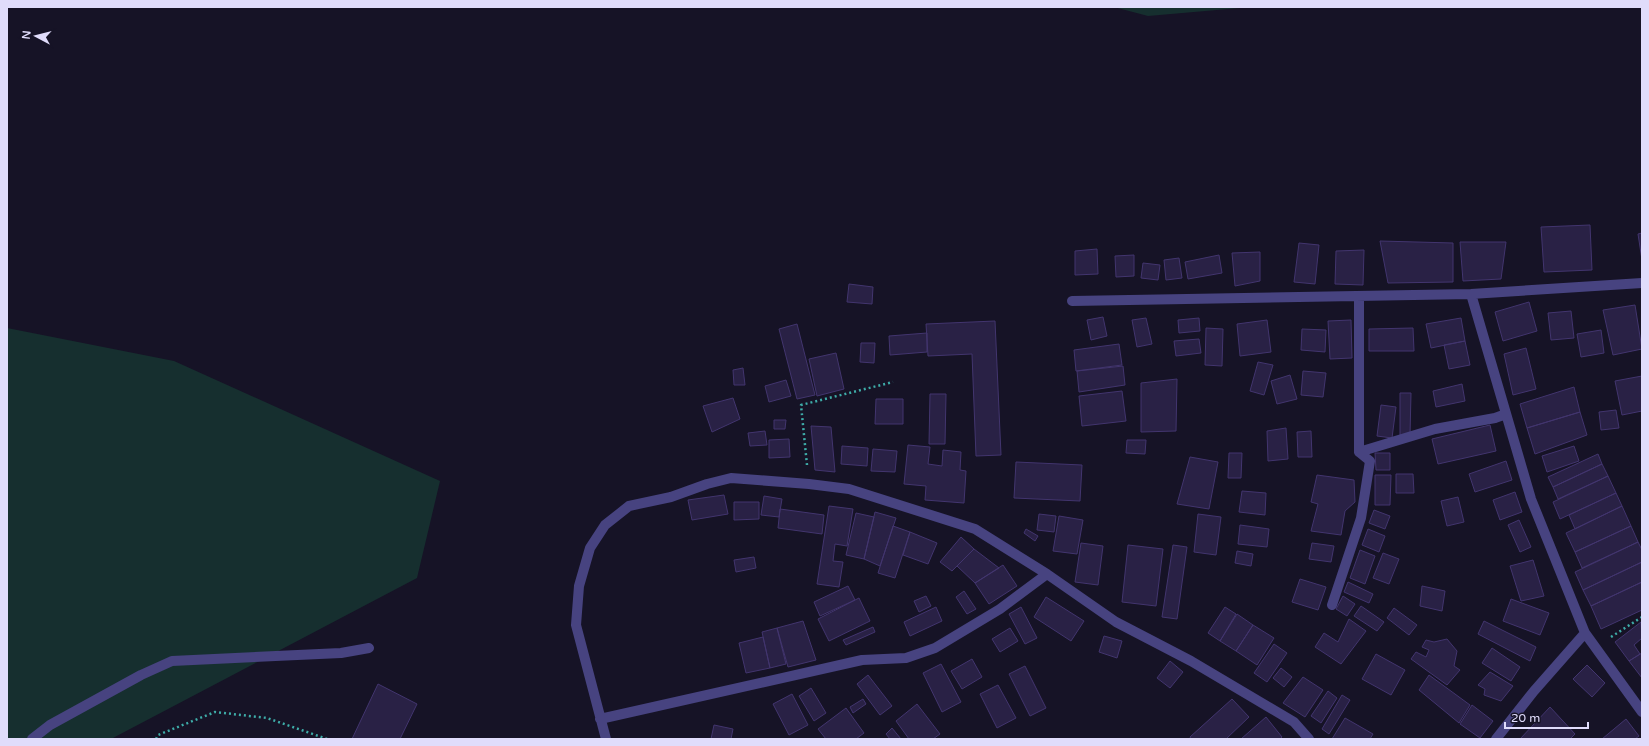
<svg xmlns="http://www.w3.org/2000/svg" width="1649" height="746" viewBox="0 0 1649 746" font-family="'Varela Round',sans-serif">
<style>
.green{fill:#162f2f}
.building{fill:#292145;stroke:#42356e}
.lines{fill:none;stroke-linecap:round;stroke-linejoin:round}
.path{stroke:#3eaca8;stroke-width:2.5;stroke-dasharray:2 3;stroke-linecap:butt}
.minor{stroke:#474380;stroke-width:10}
</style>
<rect width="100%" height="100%" fill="#161326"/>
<path class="green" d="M1114 7H1251L1148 16Z
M7 328 174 361 440 481 417 578 111 739H7Z"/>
<path class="building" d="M1590 225 1592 270 1544 272 1541 227Z
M1642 233V260L1638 234Z
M1380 241 1453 243V282L1388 283Z
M1460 242H1506L1501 279 1463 281Z
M1299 243 1319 245 1315 284 1294 282Z
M1097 249 1098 274 1075 275V251Z
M1364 250 1363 285 1335 284 1336 251Z
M1260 252V281L1235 286 1232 253Z
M1134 255V276L1116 277 1115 256Z
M1219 255 1222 273 1188 279 1185 262Z
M1179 258 1182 278 1166 280 1164 260Z
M1143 263 1160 265 1158 280 1141 278Z
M849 284 873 287 872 304 847 302Z
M1529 302 1537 331 1503 341 1495 312Z
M1635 305 1642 349 1613 355 1603 310Z
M1571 311 1574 338 1551 340 1548 313Z
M1103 317 1107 336 1091 340 1087 320Z
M1146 318 1152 344 1137 347 1132 320Z
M1199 318 1200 331 1179 333 1178 320Z
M1461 318 1465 341 1431 348 1426 324Z
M1267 320 1271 352 1240 356 1237 324Z
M1351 320 1352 358 1330 359 1328 321Z
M995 321 1001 455 976 456 972 354 928 356 926 324Z
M797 324 815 395 797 399 779 329Z
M1206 328 1223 329 1222 366 1205 365Z
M1413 328 1414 351H1369V329Z
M1302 329 1326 330 1325 352 1301 350Z
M1601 330 1604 353 1581 357 1577 334Z
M927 333V352L890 355 889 336Z
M1199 339 1201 353 1176 356 1174 341Z
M1465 341 1470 365 1449 369 1444 345Z
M861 343H875L874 363 860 362Z
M1119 344 1122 365 1076 371 1074 350Z
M1526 348 1536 389 1513 395 1504 354Z
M836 353 844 389 817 396 809 359Z
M1258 362 1273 365 1264 395 1250 391Z
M1123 366 1125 385 1079 392 1077 371Z
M743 368 745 385H734L733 370Z
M1303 371 1326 373 1323 397 1301 395Z
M1290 375 1297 399 1277 404 1271 381Z
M1642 376V411L1622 415 1615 381Z
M1177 379 1176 431 1141 432V383Z
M786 380 791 396 769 402 765 386Z
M1462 384 1465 401 1436 407 1433 391Z
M1574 387 1580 412 1527 428 1520 404Z
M1122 391 1126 421 1082 426 1079 396Z
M1400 393H1411L1410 435H1400Z
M930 394H946L945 444H929Z
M733 398 740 419 712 432 703 406Z
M876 399H903V424H875Z
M1381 405 1396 407 1392 438 1377 436Z
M1616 410 1619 428 1601 430 1599 412Z
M1580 412 1587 435 1535 454 1527 428Z
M774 420H786L785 429H774Z
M1490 425 1496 451 1438 464 1432 439Z
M811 426 831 427 835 472 815 470Z
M1286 428 1288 459 1268 461 1267 431Z
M765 431 767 445 750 446 748 433Z
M1311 431 1312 457H1298L1297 432Z
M789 439 790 457 769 458V440Z
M1127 440H1146L1145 454 1126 453Z
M908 445 930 447 928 464 942 466 943 450 961 452 960 470 966 471 964 503 925 500 926 486 904 484Z
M842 446 868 448 867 466 841 464Z
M1574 446 1579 461 1547 472 1542 456Z
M873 449 897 451 895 472 871 471Z
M1229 453H1242L1241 478H1228Z
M1375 453H1390V470H1376Z
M1598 454 1602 464 1553 487 1548 477Z
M1190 457 1218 462 1209 509 1177 504Z
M1506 461 1512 480 1475 492 1469 474Z
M1016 462 1082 465 1080 501 1014 498Z
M1602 464 1608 476 1558 499 1553 487Z
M1396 474H1413L1414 493H1396Z
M1317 475 1354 480 1355 502 1345 511 1341 535 1311 531 1318 504 1311 502Z
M1375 475H1391L1390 505H1375Z
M1608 476 1616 493 1560 519 1553 502Z
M1242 491 1266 493 1265 515 1239 512Z
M1515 492 1522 512 1500 520 1493 500Z
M1616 493 1622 506 1575 529 1569 515Z
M724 495 728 514 692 520 688 500Z
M764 496 782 499 779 517 761 515Z
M1458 497 1464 522 1447 526 1441 501Z
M734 502H759V519L734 520Z
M829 506 853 509 847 546 835 544 833 561 843 562 839 587 817 584Z
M1622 506 1631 526 1575 552 1566 533Z
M780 509 824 515 822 534 778 528Z
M1374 510 1390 516 1385 529 1369 523Z
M875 512 896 518 880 566 864 559Z
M856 513 874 517 864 559 846 555Z
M1039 514 1056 516 1054 532 1037 530Z
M1198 514 1221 517 1216 555 1194 552Z
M1059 516 1083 520 1077 554 1053 551Z
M1519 520 1531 547 1520 552 1508 525Z
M1240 525 1269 529 1267 547 1238 544Z
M893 526 910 532 895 578 878 573Z
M1631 526 1638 542 1582 568 1575 552Z
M1026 529 1038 536 1035 541 1024 533Z
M1368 529 1385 536 1379 552 1362 545Z
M910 532 937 543 928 564 903 555Z
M961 537 974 549 952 571 940 562Z
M1638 542 1642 550V562L1583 590 1575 572Z
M1081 543 1103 546 1098 585 1075 582Z
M1312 543 1334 546 1331 562 1309 559Z
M1128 545 1163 549 1156 606 1122 602Z
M1173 545 1187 547 1177 619 1162 617Z
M974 549 999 568 975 583 957 566Z
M1360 550 1375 556 1365 584 1350 578Z
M1237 551 1253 554 1251 566 1235 563Z
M1383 553 1399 559 1389 584 1373 578Z
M754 557 756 568 736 572 734 560Z
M1533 560 1544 596 1521 601 1510 566Z
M1642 562V582L1591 606 1583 590Z
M1003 565 1017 586 989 604 975 583Z
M1300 579 1326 587 1318 610 1292 602Z
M1348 582 1373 594 1369 603 1344 592Z
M1642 582V610L1601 629 1591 606Z
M848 586 855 600 820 616 814 602Z
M1422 586 1445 591 1442 611 1420 606Z
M964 591 976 609 967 614 956 597Z
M926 596 931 606 919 612 914 601Z
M1343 596 1355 604 1347 616 1336 609Z
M1046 597 1084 621 1071 641 1034 617Z
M859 598 870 621 829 641 818 619Z
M1511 599 1549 613 1540 635 1503 621Z
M1361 606 1384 622 1377 631 1354 616Z
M936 607 942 621 910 636 904 622Z
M1021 607 1037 638 1025 644 1009 614Z
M1225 607 1236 614 1220 641 1208 633Z
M1394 608 1417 625 1409 635 1387 618Z
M1237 614 1253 625 1236 651 1220 641Z
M1349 619 1366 631 1341 664 1315 647 1324 633 1338 642Z
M803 621 816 660 788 667 777 628Z
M1484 621 1536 647 1530 661 1478 634Z
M1641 622 1642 638 1634 645 1640 654 1629 661 1615 642Z
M1253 625 1274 638 1257 665 1236 651Z
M873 627 875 632 846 645 843 640Z
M777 628 786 664 770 668 762 632Z
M1010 628 1018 641 1000 652 992 639Z
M1104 636 1122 641 1117 658 1099 652Z
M763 637 770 668 746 673 739 643Z
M1447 639 1457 651 1454 666 1460 670 1447 685 1411 659 1416 652 1426 657 1429 650 1422 647 1426 640 1434 642Z
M1274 644 1287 653 1267 682 1254 673Z
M1492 648 1520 667 1511 681 1482 663Z
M1642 653V678L1629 661Z
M1376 654 1405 670 1391 695 1362 679Z
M972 659 982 677 962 689 951 671Z
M1170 661 1183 672 1170 688 1157 678Z
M941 664 961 702 942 712 923 673Z
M1587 665 1605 683 1592 697 1573 679Z
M1025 666 1046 708 1030 716 1009 674Z
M1281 668 1292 677 1284 687 1273 678Z
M1490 672 1513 686 1501 701 1484 695 1485 689 1478 685Z
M868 675 892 706 880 715 857 684Z
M1429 675 1470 705 1459 723 1419 690Z
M1303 677 1323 690 1305 717 1283 703Z
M378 684 417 704 400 739H352Z
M998 685 1016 718 997 728 980 694Z
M811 688 826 713 814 721 799 696Z
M1328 691 1337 698 1321 723 1311 716Z
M792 694 808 725 789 735 773 704Z
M1342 695 1350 700 1329 734 1322 729Z
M863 699 866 704 853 713 850 707Z
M1232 699 1249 717 1226 739H1191L1190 737Z
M917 704 940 734 933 739H909L896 721Z
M1472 705 1493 721 1480 738 1460 724Z
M1550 707 1575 734 1570 739H1520Z
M846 708 864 733 856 739H826L818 729Z
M1266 717 1282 737 1280 739H1241Z
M1345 718 1373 734 1370 739H1332Z
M1626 719 1639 736 1635 739H1602Z
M714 725 733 729 731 739H711Z
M892 728 901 739H890L886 734Z"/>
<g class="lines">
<path class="path" d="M807 465 801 405 893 382
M1611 637 1642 617
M156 739 158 735 215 712 267 718 327 739"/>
<path class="minor" d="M1471 294 1531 499 1585 633 1642 712
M1072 301 1471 294 1642 283
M1359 452 1435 429 1495 418 1506 414
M1332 605 1361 518 1370 461 1359 452V296
M600 719 862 660 906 658 935 648 1000 609 1047 574
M32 739 50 725 141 675 172 661 341 653 369 648
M606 739 576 625 579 586 590 548 605 525 629 506 671 497 707 484 731 478 809 484 849 489 975 529 1047 574 1116 622 1191 661 1294 722 1309 739
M1496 739 1534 691 1585 633"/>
</g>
<rect width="1649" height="746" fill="none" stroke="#e0dcfb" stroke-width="16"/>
<g transform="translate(36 36) rotate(277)" stroke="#161326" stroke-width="3" paint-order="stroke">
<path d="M0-3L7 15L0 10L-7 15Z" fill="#e0dcfb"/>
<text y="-6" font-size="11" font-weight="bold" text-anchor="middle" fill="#e0dcfb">N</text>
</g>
<path d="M1505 722v6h83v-6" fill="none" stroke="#e0dcfb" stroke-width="2"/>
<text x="1511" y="722" font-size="12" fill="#e0dcfb" stroke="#161326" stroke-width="3" paint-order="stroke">20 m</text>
</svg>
